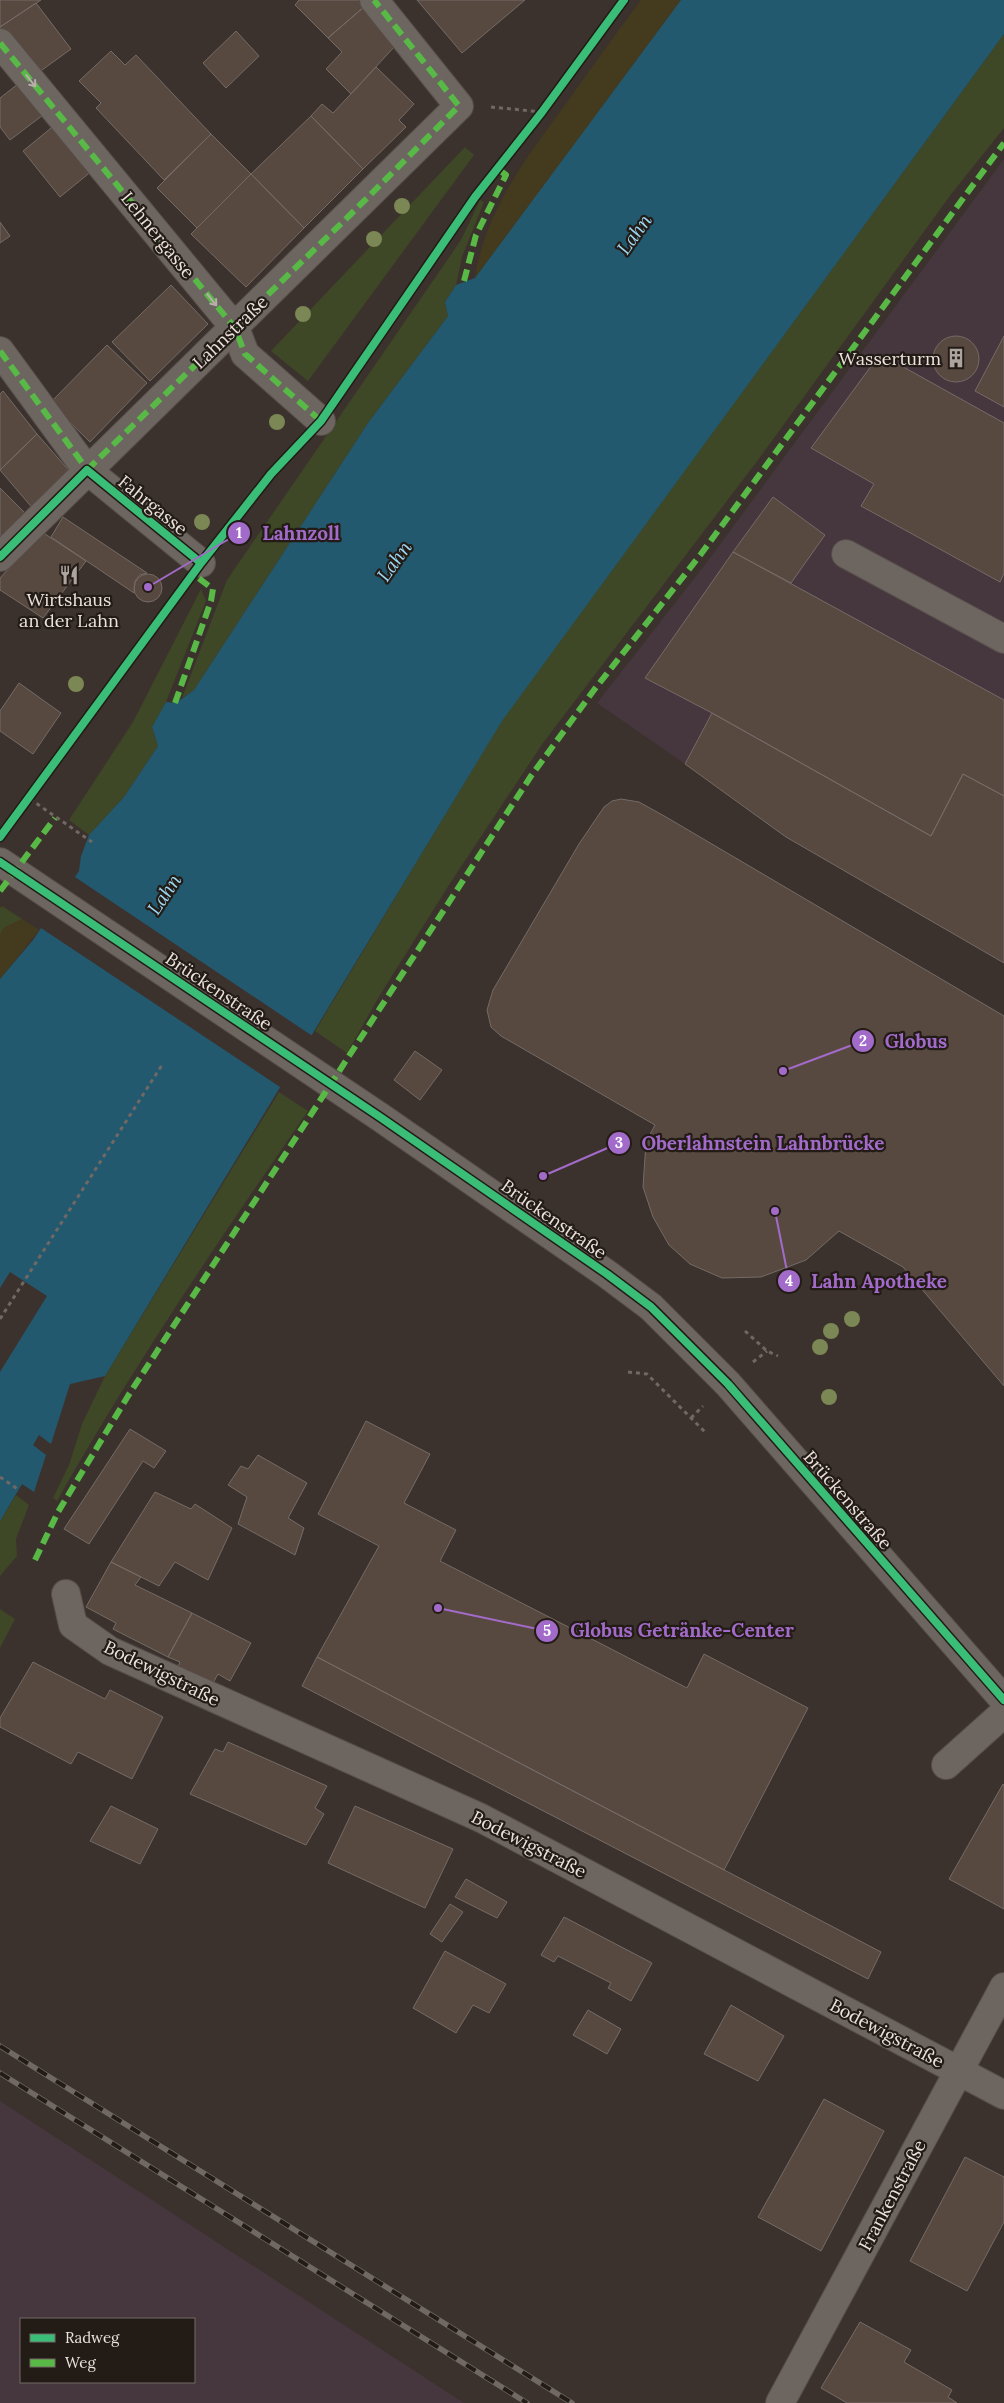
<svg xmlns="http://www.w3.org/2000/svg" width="1004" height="2403" viewBox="0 0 1004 2403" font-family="Lora,serif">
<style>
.industrial{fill:#46363e;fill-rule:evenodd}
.green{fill:#3e4726}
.sand{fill:#443b1e}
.water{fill:#23596f}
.pier{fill:#3c322d}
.building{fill:#584940;stroke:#746b67}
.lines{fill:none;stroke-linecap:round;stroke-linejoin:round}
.minor-casing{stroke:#574e4a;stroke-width:30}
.path{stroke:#6f6864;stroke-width:3;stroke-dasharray:4 4;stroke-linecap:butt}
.minor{stroke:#6c6560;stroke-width:28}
.rail-casing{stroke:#6f6864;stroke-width:5.5}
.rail{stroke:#221b16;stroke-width:4;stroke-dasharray:11;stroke-linecap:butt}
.quiet{stroke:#58b947;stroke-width:6;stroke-dasharray:12 6;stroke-linecap:butt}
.cycleway-casing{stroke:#221b16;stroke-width:11}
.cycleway{stroke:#3abd76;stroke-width:8}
.tree{fill:#7b8754}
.oneway{stroke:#b9afaa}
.labels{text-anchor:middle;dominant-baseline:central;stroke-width:4.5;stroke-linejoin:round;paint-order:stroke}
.street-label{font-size:18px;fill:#ece1db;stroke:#221b16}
.poi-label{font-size:18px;fill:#ece1db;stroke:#221b16;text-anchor:end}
.water-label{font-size:19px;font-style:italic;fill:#9dd9f4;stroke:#221b16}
.leader{fill:none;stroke:#a36bc9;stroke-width:2}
.callout-dot{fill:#a36bc9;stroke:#221b16;stroke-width:2}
.mark-label{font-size:15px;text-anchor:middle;font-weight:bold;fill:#fff}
.callout-label{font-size:19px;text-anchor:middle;font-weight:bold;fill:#a36bc9;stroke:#221b16;stroke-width:4.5;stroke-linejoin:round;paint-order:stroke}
</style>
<rect width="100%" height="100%" fill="#3c322d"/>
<path class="industrial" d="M1004 159V963L685 764 597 703 707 562Z
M0 2101 66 2144 464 2403H0ZM194 2319V2382H21V2319Z"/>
<path class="green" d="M1004 34V128L952 193 758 460 543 743 449 885 380 995 347 1053 315 1031 502 720Z
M465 147 474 155 308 381 271 351Z
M480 200 484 202 462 257 456 285 445 302 448 316 368 423 194 690 182 698 227 580 461 240Z
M201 589 206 601 166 702 152 727 158 746 124 797 89 835 69 820 133 722Z
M2 906 22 919 4 928 0 935V908Z
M279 1092 308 1111C220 1239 133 1366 57 1501L53 1498 69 1465 82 1424 105 1376Z
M16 1495 29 1505 16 1539 17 1556 0 1576V1521Z
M0 1609 15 1619 0 1648Z"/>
<path class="sand" d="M641 0H681L475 278C485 212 526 158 565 105 590 70 615 35 641 0Z
M22 919 39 930 0 979V935L4 928Z"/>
<path class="water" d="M681 0H1004V34L502 721 105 1376 70 1384 51 1444 39 1435 33 1445 46 1455 34 1492 22 1484 0 1521V979L33 940 79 871 81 856 89 835 124 797 158 746 152 727 166 702 176 703 194 690 368 423 448 316 445 302 456 285 475 278Z"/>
<path class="pier" d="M72 875 314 1037 283 1089 38 926Z
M10 1272 47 1296 0 1372V1288Z"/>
<path class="building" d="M0 0H41L0 27Z
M299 0H359L365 6 328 38 295 5Z
M417 0H525L462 53Z
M36 3 71 49 31 78 0 37V27Z
M365 6 395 46 351 94 326 69 342 52 328 38Z
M236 31 259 56 226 88 203 63Z
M111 51 125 65 136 55 211 134 164 180 96 108 101 103 79 81Z
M376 67 414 104 399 120 406 127 363 169 311 116 322 104 333 113Z
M23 80 47 112 10 140 0 127V98Z
M311 116 363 169 304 228 251 174Z
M56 124 93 170 60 197 23 151Z
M211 134 251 174 197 228 157 188Z
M251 174 304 228 246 287 191 234Z
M0 222 10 236 0 243Z
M171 285 208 324 150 381 112 342Z
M1004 336V407L975 391Z
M933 359a23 23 0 1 1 46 0a23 23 0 1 1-46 0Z
M107 345 147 383 90 442 50 403Z
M880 354 1004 423V573L1000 582 861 506 874 484 811 448Z
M3 391 37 434 0 470V394Z
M37 434 72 474 35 511 0 470Z
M0 488 27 515 0 542Z
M773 497 825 535 791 583 733 552Z
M63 517 147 573 140 575 135 581 134 593 51 537Z
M42 532 86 561 43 618 0 590V578Z
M733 552 1004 700V796L963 774 931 836 712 713 645 678Z
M134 588a14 14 0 1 1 28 0a14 14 0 1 1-28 0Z
M19 683 61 713 33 754 0 731V711Z
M712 713 931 836 963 774 1004 796V963L786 837 685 764Z
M621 799 639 802 666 817 1004 1016V1386L903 1267 839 1231 806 1260 761 1277 722 1278 690 1264 669 1245 653 1217 643 1187 646 1142 655 1125 501 1036 491 1027 487 1010 493 990 579 844 604 807 612 801Z
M415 1051 442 1070 420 1100 394 1080Z
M366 1421 430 1454 404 1503 456 1530 440 1561 687 1688 704 1654 808 1708 724 1870 317 1657 379 1546 318 1514Z
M130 1429 166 1451 154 1468 143 1461 89 1544 64 1529Z
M258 1455 307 1483 288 1518 304 1528 295 1555 238 1524 247 1497 228 1485 241 1466 248 1469Z
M155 1492 191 1509 195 1504 232 1528 208 1580 175 1562 159 1586 111 1562Z
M111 1562 141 1577 135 1585 192 1613 168 1657 113 1629 116 1623 86 1607Z
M192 1613 251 1643 230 1681 218 1674 213 1683 177 1669 180 1662 168 1657Z
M317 1657 881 1952 868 1979 302 1686Z
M33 1662 105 1699 110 1690 163 1717 132 1779 78 1752 71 1764 0 1727V1718Z
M228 1742 327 1786 315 1808 324 1814 306 1845 190 1794 215 1749 223 1752Z
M1003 1784 1004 1785V1909L949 1879Z
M111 1806 158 1829 140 1864 90 1841Z
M355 1806 453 1849 425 1908 328 1863Z
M466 1879 507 1902 497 1918 455 1897Z
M450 1904 463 1912 442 1942 430 1934Z
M564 1917 652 1963 631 2001 608 1988 611 1983 558 1956 554 1962 541 1955Z
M445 1951 506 1984 489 2013 473 2005 456 2033 413 2008Z
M731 2005 784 2036 758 2081 704 2054Z
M588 2010 621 2029 607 2054 573 2035Z
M824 2099 884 2131 821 2251 758 2217Z
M965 2157 1004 2177V2222L967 2291 910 2261Z
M860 2322 911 2350 904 2362 952 2390 948 2397 957 2403H847L821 2388Z"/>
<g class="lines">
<defs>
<path id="minor" d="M0 43 235 328 245 354 321 421
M0 351 87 470 201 563
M846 554 1004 639
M0 557 459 106 374 0
M0 862 380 1117 607 1274 651 1307 728 1384 1004 1700
M66 1594 73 1625 110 1651 481 1818 1004 2095
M946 1765 1004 1713
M780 2403 1004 1987"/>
</defs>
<use href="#minor" class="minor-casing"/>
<path class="path" d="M491 107 542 112
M30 799 92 842
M0 1319 162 1065
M745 1331 767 1351 778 1356
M753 1362 767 1351
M628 1372 647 1374 706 1433
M691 1418 703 1406
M0 1477 19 1490"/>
<use href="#minor" class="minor"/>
<defs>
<path id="rail" d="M0 2046 572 2403
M0 2073 527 2403"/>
</defs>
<use href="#rail" class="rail-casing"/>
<use href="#rail" class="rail"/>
<path class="quiet" d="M0 43 235 328 245 354 321 421
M464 281 476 235 506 175 498 169
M0 351 89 472
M87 470 350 215 459 106 374 0
M175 703 211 601 213 589 193 574
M0 891 55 818
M35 1560 58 1512 128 1396 531 776 594 690 701 554 1004 143"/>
<defs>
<path id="cycleway" d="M0 557 87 470 201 563
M0 837 201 563 271 474 321 421 475 197 542 112 624 0
M0 862 380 1117 607 1274 651 1307 728 1384 1004 1700"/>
</defs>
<use href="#cycleway" class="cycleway-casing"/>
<use href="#cycleway" class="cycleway"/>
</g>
<g class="tree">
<circle cx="402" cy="206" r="8"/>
<circle cx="374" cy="239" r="8"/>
<circle cx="303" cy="314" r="8"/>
<circle cx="277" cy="422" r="8"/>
<circle cx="202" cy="522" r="8"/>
<circle cx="76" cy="684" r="8"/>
<circle cx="852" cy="1319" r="8"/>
<circle cx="831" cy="1331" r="8"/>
<circle cx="820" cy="1347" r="8"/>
<circle cx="829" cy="1397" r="8"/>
</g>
<defs><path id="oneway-shaft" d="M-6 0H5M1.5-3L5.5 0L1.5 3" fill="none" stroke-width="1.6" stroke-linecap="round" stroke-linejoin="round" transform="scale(1.25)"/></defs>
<g class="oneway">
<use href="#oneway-shaft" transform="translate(31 81) rotate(51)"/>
<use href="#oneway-shaft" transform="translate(212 300) rotate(51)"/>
</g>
<defs>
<symbol id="building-bare" viewBox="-9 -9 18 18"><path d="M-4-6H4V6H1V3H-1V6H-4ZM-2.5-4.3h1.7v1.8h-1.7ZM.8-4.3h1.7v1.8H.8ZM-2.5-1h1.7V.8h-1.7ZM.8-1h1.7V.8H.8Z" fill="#aea49e" stroke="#221b16" stroke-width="2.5" paint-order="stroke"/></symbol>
<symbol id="restaurant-bare" viewBox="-9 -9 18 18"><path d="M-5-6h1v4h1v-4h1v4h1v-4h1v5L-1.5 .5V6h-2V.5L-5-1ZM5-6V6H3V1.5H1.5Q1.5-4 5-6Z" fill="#aea49e" stroke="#221b16" stroke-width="2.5" paint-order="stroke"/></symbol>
</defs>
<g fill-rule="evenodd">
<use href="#building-bare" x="942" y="344" width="28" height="28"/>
<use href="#restaurant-bare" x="55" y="561" width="28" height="28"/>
</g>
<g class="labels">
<g class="street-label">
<text transform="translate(158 235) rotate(51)">Lehnergasse</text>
<text transform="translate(230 332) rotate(-44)">Lahnstraße</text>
<text transform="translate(153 505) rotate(39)">Fahrgasse</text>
<text transform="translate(219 991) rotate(34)">Brückenstraße</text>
<text transform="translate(554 1219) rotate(35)">Brückenstraße</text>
<text transform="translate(848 1500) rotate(49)">Brückenstraße</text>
<text transform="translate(162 1673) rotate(26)">Bodewigstraße</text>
<text transform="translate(529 1844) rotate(27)">Bodewigstraße</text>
<text transform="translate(887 2033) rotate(28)">Bodewigstraße</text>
<text transform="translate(892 2195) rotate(-62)">Frankenstraße</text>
</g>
<g class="poi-label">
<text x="941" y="358">Wasserturm</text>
<text x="69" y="599" text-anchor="middle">Wirtshaus<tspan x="69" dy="21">an der Lahn</tspan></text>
</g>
<g class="water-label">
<text transform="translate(634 234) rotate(-54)">Lahn</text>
<text transform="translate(394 561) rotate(-54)">Lahn</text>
<text transform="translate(164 894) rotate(-56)">Lahn</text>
</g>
</g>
<path class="leader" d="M148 587L239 533M783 1071L863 1041M543 1176L619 1143M775 1211L789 1281M438 1608L547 1631"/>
<g class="callout-dot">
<circle cx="148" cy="587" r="5"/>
<circle cx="783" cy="1071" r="5"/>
<circle cx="543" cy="1176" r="5"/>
<circle cx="775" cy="1211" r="5"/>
<circle cx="438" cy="1608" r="5"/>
<circle cx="239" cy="533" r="12"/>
<circle cx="863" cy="1041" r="12"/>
<circle cx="619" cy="1143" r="12"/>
<circle cx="789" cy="1281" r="12"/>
<circle cx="547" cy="1631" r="12"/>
</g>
<g class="mark-label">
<text x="239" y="538">1</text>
<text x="863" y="1046">2</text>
<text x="619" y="1148">3</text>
<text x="789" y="1286">4</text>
<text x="547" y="1636">5</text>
</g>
<g class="callout-label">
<text x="301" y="540">Lahnzoll</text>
<text x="916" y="1048">Globus</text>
<text x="763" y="1150">Oberlahnstein Lahnbrücke</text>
<text x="879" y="1288">Lahn Apotheke</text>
<text x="682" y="1637">Globus Getränke-Center</text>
</g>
<rect x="20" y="2318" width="175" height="65" fill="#221b16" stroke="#736a65"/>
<rect x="30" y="2334" width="25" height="8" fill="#3abd76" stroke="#736a65"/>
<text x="65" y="2343" font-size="15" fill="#ece1db">Radweg</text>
<rect x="30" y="2359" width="25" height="8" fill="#58b947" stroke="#736a65"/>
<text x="65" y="2368" font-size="15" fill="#ece1db">Weg</text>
</svg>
